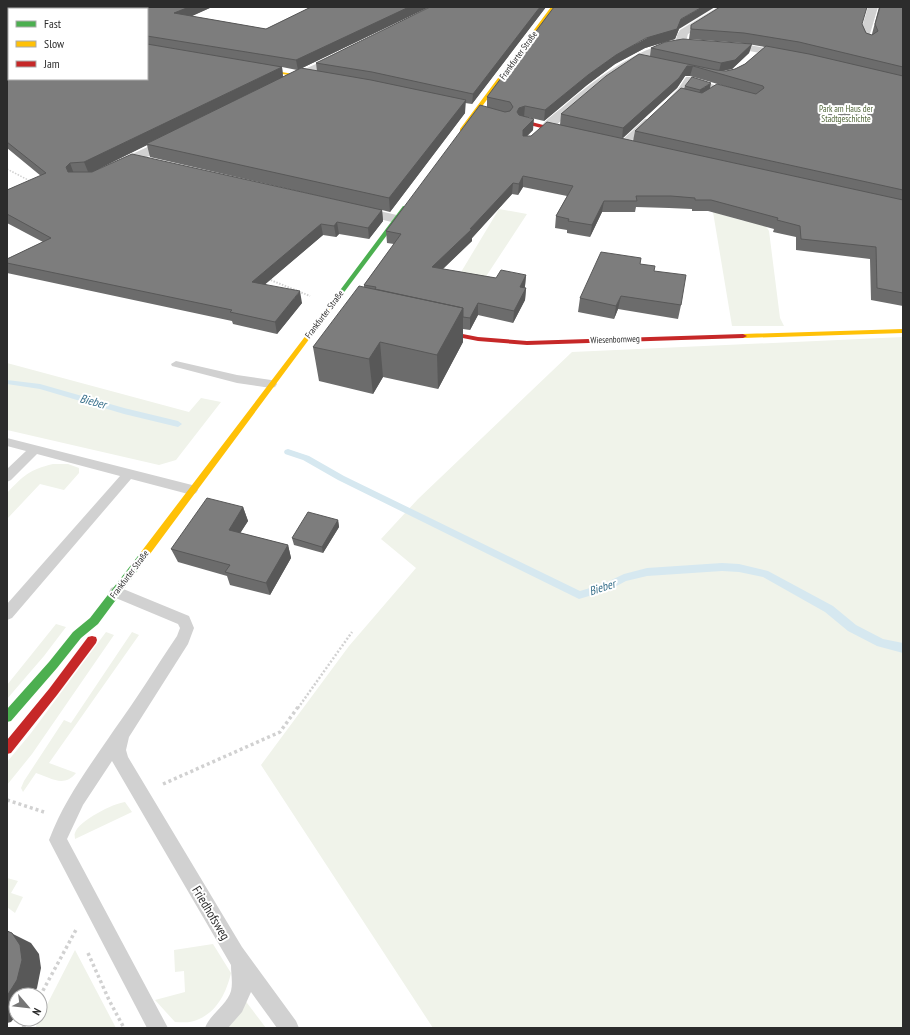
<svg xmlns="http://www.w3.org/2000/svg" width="910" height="1035" viewBox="0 0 910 1035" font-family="'PT Sans Narrow',sans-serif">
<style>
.green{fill:#f0f3ea}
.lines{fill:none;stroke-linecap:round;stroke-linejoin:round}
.stream{fill:#d6e8f0;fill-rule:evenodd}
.path-far3{stroke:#d1d1d1;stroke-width:1.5;stroke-dasharray:1.5 1.5;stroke-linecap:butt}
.path-far2{stroke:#d1d1d1;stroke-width:2;stroke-dasharray:1.5 1.5;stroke-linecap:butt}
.path-far1{stroke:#d1d1d1;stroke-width:2.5;stroke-dasharray:2 2;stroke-linecap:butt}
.path{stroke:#d1d1d1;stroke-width:3.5;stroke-dasharray:3 3;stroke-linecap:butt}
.lane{fill:#d1d1d1;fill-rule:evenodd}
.street{fill:#d1d1d1;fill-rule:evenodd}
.fast{fill:#4caf50;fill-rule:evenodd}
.slow{fill:#ffc107;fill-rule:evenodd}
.jam{fill:#c62828;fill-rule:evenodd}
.wall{fill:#6c6c6c;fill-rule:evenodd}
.shaded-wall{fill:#585858}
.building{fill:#7d7d7d;stroke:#585858}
.labels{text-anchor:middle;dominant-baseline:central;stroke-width:4;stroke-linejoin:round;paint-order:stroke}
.far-street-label{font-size:9px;fill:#2c2c2c;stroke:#fff}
.far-park-label{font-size:9px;fill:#52673a;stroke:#fff}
.water-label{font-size:12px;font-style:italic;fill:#3b728d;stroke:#fff}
.near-street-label{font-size:13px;fill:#2c2c2c;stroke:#fff}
</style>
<rect width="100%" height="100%" fill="#fff"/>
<path class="green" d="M499 209 527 214 487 275 463 322 434 317Z
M713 212 744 221 748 216 762 220 769 231 780 318 784 326H732Z
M903 337V1028H433L261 765 349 646 416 568 381 539 418 499 572 352Z
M7 363 189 412 201 398 221 402 176 460 159 465 7 430Z
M53 464H68L79 468V473L64 490 40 484 7 519V493C24 475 29 470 53 464Z
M56 624 66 627 44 656 7 699V685Z
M106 632 114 635 32 754 7 785V762L31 733Z
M132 632 139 635 49 763 76 773C64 788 51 778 36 773L23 792 21 788 24 781 64 720 71 723Z
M125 802 132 812 75 839C75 837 74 834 75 833 78 821 114 803 125 802Z
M7 878 18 881 11 893 23 897 15 913 7 907Z
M213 944 231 973C226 994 216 1014 194 1021 189 1023 181 1022 175 1022L155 1000 185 992 184 971 175 972 174 950Z
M75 950 116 1028H35Z
M244 999 266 1028H228Z"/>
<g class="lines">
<path class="stream" d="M7 380 40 384 124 408 178 421 182 424 178 427 124 414 40 389 7 384Z
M288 449 309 456 344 476 580 591 603 584 624 574 647 568 722 563 739 564 768 571 833 606 856 625 883 639 903 643V653L877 646 848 631 825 612 763 577 739 572 722 571 647 576 626 581 609 590 579 599 338 480 303 460 285 454 284 452 285 450Z"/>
<path class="path-far3" d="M7 169 32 182"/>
<path class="path-far2" d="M268 279 310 296"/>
<path class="path-far1" d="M298 708 352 632"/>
<path class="path" d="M163 784 280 732 298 707
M7 800 44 812
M88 953 109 1000 124 1028
M40 996 77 928
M23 1028 28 1019"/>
<path class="lane" d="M686 77H690L721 87 718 89 690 81 683 91 671 102H667V100L678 89Z
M645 119H648L652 121 625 147H619V143Z
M176 361 237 375 271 380 275 381 277 384 275 387 271 388 237 383 172 366 171 364Z
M7 438 192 485 196 487 198 490 196 493 192 495 131 479 12 618 7 620V604L120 476 37 454 11 480 7 482V469L26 451 7 446Z
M116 586 189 616 194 628 188 644 129 737 126 750 128 757 242 947 296 1021 299 1028H277L251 992 242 1012 228 1028H205C210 1014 227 1005 231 991 233 983 231 973 231 965L112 761 83 805 67 839 168 1028H147L52 846 49 840C65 798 89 767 114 730 136 700 156 667 177 636L180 628 178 624 111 596 109 592 111 588Z"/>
<path class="street" d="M718 7H730L688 34 685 45C678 47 670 47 664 50 620 67 584 100 550 131H542L540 128C546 119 557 112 565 105 598 77 633 51 676 40L677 35 680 30Z
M868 7H878L870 34 873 40 868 43 864 42 860 34Z
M720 42 744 44 791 53 796 56 791 59 744 50 716 47 715 45 716 43Z
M344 51 348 52 349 54 348 56 287 85H279L277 83 279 81Z
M176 134 180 135 182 138 180 141 118 171H108L106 168 108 165Z
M354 205 401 216 403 219 401 222 396 223 349 212 347 209 349 206Z"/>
<path class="fast" d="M403 206 408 207 333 307H329V305Z
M144 551 147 552 149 555 147 558 98 624 81 638 57 668 11 721 7 722V709L49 662 73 632 90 618 141 552Z"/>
<path class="slow" d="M551 7H555L464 131H460V129Z
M251 67 318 78 320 79 318 80 253 69Z
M331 304 334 306 333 307 147 558H141L139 555 141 552 329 305Z
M903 329V333L743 338 739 336 743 334Z"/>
<path class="jam" d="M524 120 574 133 575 134 572 136 522 123 521 122Z
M432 328 478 337 527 341 743 334 747 336 743 338 527 345 478 341 432 332Z
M92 636 96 637 97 640 96 643 57 695 11 753 7 754V740L49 689 88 637Z"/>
</g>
<path class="wall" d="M7 7H212L191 16 266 29 311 7H429L302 68 317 71 316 63 546 7 472 104 465 103V113L390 212 382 210 383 221 369 239 339 234 336 237 323 235 265 284 302 303 277 334 233 324 232 321 7 273V259L43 242 7 223V190L41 176 7 148ZM147 9V79H9ZM282 67 297 70 283 77ZM147 145 150 157 349 203 91 172Z
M879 7H903V306L871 300 870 259 796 250V237L773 232 774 229 708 211H692V209L669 208 636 207 635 212H602L590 237 567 233V230L555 228 556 216 567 196 523 187 518 195 512 194 472 238V241L443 269 496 278 526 275 525 286V288H526L525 300 513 323 478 315 470 330 463 329V342L438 389 383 377 373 394 319 381 313 347 364 287V285L394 244 387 243 386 231 487 107V97L679 29 675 39 645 48 615 64 587 85 544 121 527 117 533 130 527 136H531L560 125 561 114 650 56 651 48 752 44 749 53 732 69 723 71H726L735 69 745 64 765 47 742 43 689 39 691 25 862 24 866 33 872 35V34ZM685 76H690L735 89H710L685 86 684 89 635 131 633 141 622 138 677 88Z
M640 264 654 271 681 305 678 319 618 309 614 319 578 312 580 298Z
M243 507 248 521 240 533 288 545 291 558 270 595 230 585 227 576 178 562 171 549Z
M338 520 339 527 323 553 294 545 292 538Z"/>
<path class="shaded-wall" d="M189 7H212L177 23 174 13Z
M409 7H429L298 70 296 60Z
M540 7H546L472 104 473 94Z
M702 7H715L679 29 675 39 645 48 615 64 587 85 544 121 545 110 588 75 616 55 681 19Z
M752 44 749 53 732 69 719 71 721 63Z
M687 66H693L690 76H685L677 88 622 139 623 128Z
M282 67 283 77 146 144 147 145 89 174 84 162Z
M711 83 710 89 699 96 700 90Z
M466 100 465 113 390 212 389 198Z
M525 106 524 117 519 118 517 112 519 108Z
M534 119 533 130 522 141 523 130Z
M70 163 74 174 71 178 66 167Z
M523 176V187L518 195 519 184Z
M513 183 512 194 472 238V241L432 279V267L470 229Z
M604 201 602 212 590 237 592 225Z
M382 210 383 221 369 239 368 228Z
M337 222 339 234 336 237 334 226Z
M321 224 323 235 255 293 252 282Z
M526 275 525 286 519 298 520 287Z
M526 288 525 300 513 323 514 311Z
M300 291 302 303 277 334 275 322Z
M621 296 618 309 614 319 616 306Z
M478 303V315L470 330V318Z
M463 308V342L438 389 437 355Z
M380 342 383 377 373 394 369 359Z
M243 507 248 521 234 543 229 530Z
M338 520 339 527 323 553 322 547Z
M288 545 291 558 270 595 266 583Z
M7 931 31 943 39 954 41 968 37 988 33 995H16V1016L11 1022 7 1023Z"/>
<path class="building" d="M7 7H189L174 13 266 29 311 7H409L296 60 147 36V9H9V79H147V44L282 67 84 162 70 163 66 167 68 172H92L132 154 382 210 368 228 337 222 334 226 321 224 252 282 300 291 275 322 230 312 232 310 7 263V259L51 238 7 214V190L46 173 7 142Z
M430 7H540L473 94 372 72 316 63Z
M554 7H702L681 19 677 29 646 38 616 55 588 75 545 110 525 106 519 108 517 112 519 115 534 119 523 130V136H531L547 122 903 200V293L877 288 876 247 801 239 800 226 777 220 778 218 711 200H695V198L671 196H636L637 201H604L592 225 568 221 569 219 556 216 573 186 523 176 519 184 513 183 470 229H472L432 267 496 278 501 270 526 275 520 287 526 288 514 311 478 303 470 318 463 317V308L375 289 376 287 364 285 401 234 386 231 480 105 505 112 510 111 513 107 510 102 487 97Z
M720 7H867L862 24 866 33 872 35 878 31 875 24 880 7H903V67L799 42 744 33 691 29V25Z
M683 39 752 44 735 60 721 63 651 48 665 42Z
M766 46 809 54 903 76V190L635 131 681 88 702 93 717 84 756 94 764 88 763 86 693 66H687L679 78 623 128 561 114 606 76 639 54 716 70 726 71 735 69 745 64Z
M301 68 371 80 466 100 389 198 146 144Z
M692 77 711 83 700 90 685 86Z
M601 252 641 258 640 264 655 266 654 271 686 275 681 305 621 296 616 306 580 298Z
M359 286 463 308 437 355 380 342 369 359 313 347Z
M207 498 243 507 229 530 288 545 266 583 225 572 230 565 171 549Z
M308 512 338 520 322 547 292 538Z
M7 931 12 933 20 945 22 960 17 980 7 996Z"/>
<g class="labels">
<g class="far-street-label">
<text transform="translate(518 55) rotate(-54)">Frankfurter Straße</text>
<text transform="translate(324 314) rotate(-53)">Frankfurter Straße</text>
<text transform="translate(615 339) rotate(-2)">Wiesenbornweg</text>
<text transform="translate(129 574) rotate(-53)">Frankfurter Straße</text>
</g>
<g class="far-park-label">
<text x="846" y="108">Park am Haus der<tspan x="846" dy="10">Stadtgeschichte</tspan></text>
</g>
<g class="water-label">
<text transform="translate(93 401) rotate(15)">Bieber</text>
<text transform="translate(602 587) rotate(-18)">Bieber</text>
</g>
<g class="near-street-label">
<text transform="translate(211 913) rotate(59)">Friedhofsweg</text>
</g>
</g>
<rect width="910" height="1035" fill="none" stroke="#2c2c2c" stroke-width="16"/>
<rect x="8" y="8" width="140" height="72" fill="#ffffff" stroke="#ababab"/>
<rect x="16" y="21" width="20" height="6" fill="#4caf50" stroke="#ababab"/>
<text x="44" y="28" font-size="12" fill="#2c2c2c">Fast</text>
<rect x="16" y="41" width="20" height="6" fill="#ffc107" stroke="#ababab"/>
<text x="44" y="48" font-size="12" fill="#2c2c2c">Slow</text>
<rect x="16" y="61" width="20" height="6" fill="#c62828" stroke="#ababab"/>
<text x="44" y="68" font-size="12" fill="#2c2c2c">Jam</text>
<g transform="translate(28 1007) rotate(118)"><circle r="19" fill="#ffffff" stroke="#ababab"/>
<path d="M0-3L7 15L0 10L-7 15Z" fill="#767676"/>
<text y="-6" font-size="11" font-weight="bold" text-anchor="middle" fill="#2c2c2c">N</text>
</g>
</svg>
